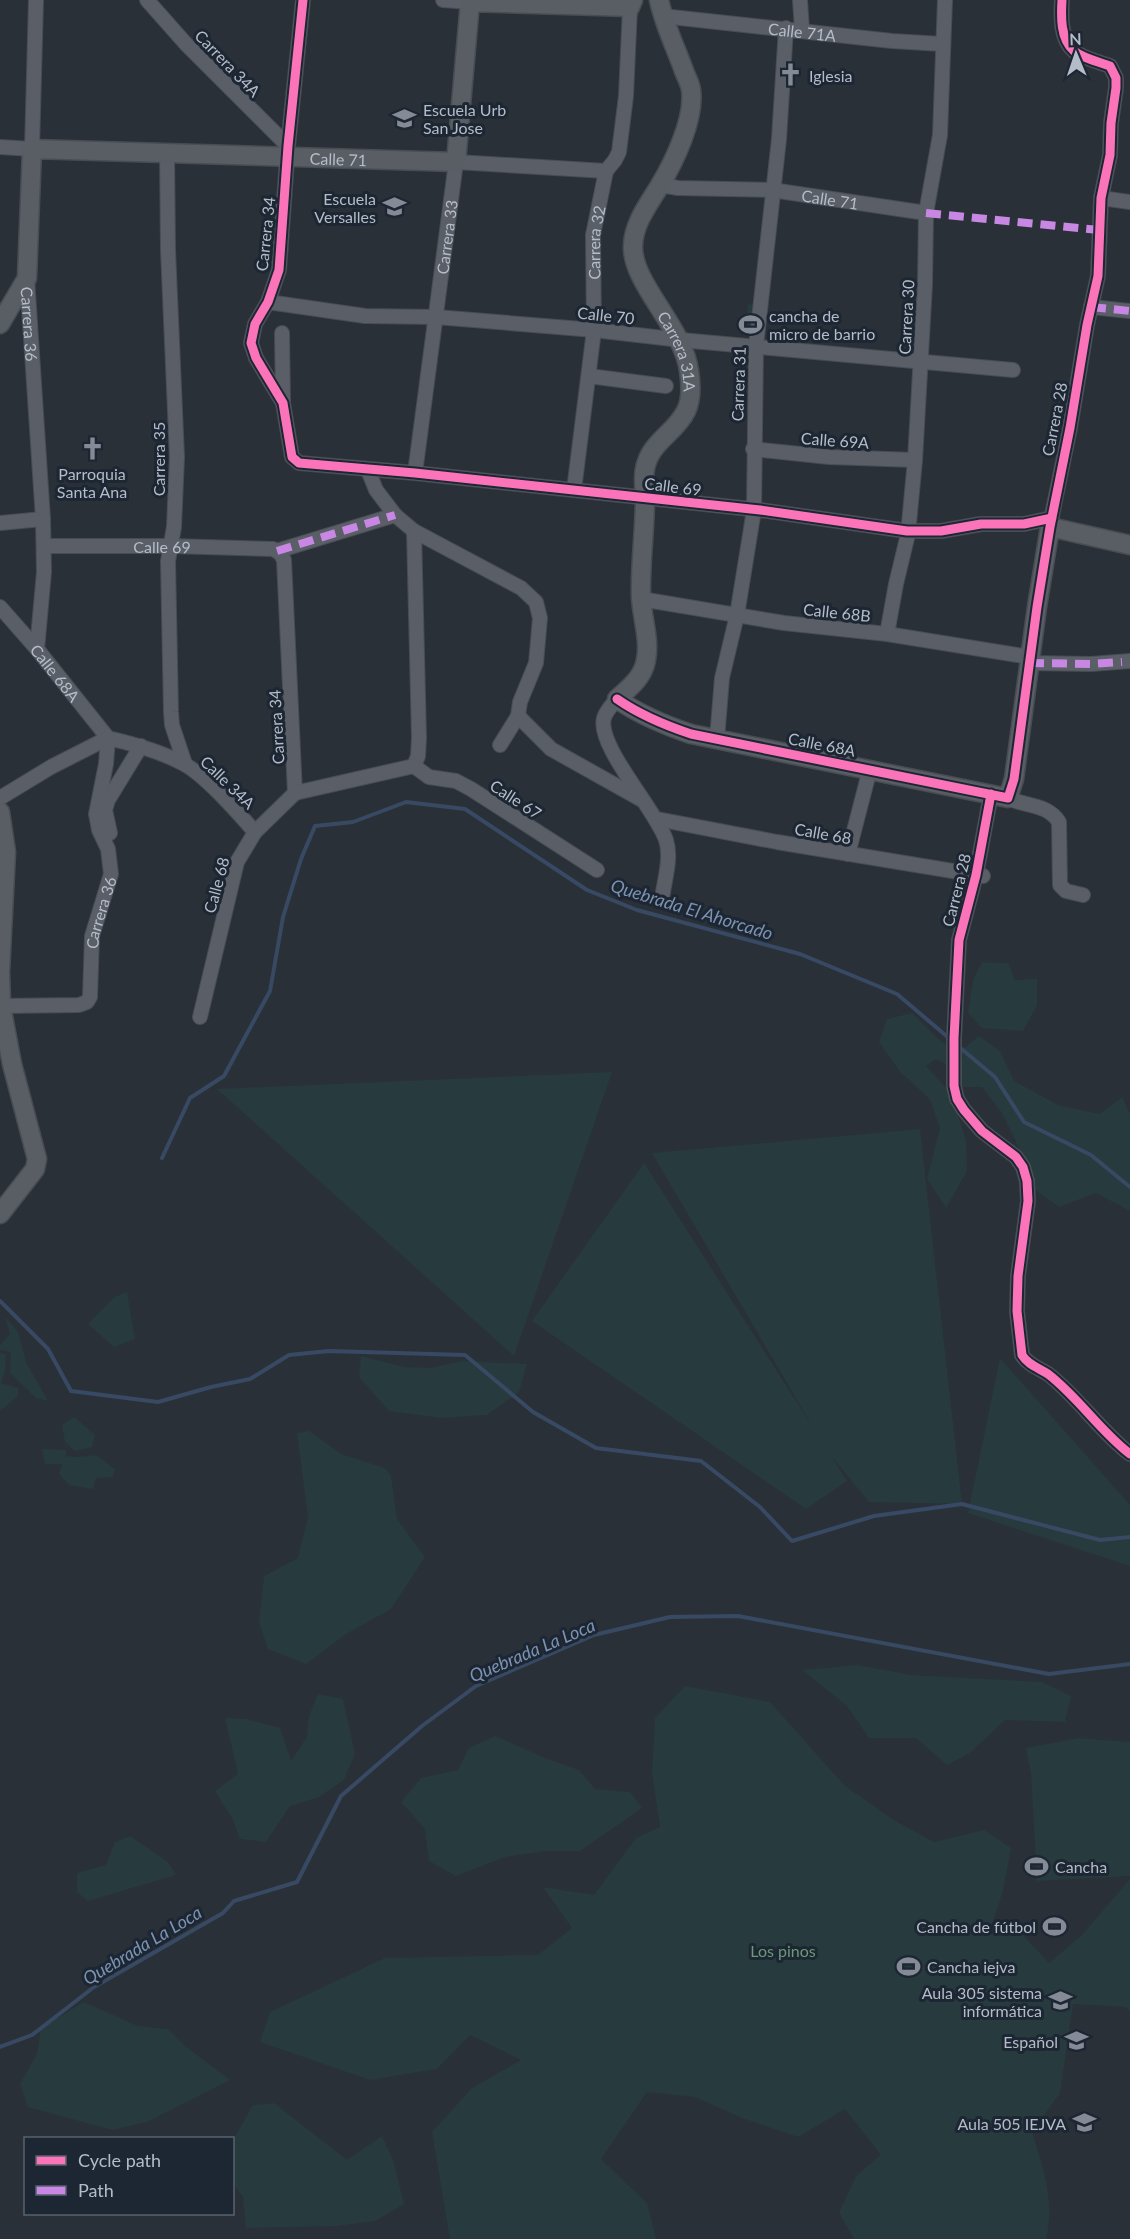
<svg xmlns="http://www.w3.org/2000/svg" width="1130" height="2239" viewBox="0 0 1130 2239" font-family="Lato,sans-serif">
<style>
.green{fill:#273a3e}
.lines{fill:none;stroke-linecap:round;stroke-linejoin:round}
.stream{stroke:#384963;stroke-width:4}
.street-casing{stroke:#484c53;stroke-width:16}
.secondary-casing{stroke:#484c53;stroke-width:21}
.street{stroke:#5a5e66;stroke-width:14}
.secondary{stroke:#595d64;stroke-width:18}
.quiet{stroke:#c787e3;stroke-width:8;stroke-dasharray:15 8;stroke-linecap:butt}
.cycleway-casing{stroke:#1d2633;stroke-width:13}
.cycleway{stroke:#fb73b8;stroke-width:9}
.labels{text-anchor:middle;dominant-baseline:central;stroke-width:6;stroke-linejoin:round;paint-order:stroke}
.street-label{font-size:16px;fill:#b4bcc9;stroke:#1d2633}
.poi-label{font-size:16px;fill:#b4bcc9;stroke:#1d2633;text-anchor:start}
.park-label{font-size:16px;fill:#6b9a76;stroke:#1d2633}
.water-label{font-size:18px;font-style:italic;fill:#7c92b1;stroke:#1d2633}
</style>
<rect width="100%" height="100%" fill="#2a3038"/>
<path class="green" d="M748 304 757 306 755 333 745 332Z
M982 962 1008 963 1015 980 1037 979V1005L1023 1031 982 1028 968 1013 973 980Z
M912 1013 939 1040 958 1053 979 1036 1000 1051 1014 1081 1060 1106 1100 1114 1122 1097 1130 1114V1211L1096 1193 1059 1207 1033 1188 1015 1139 1002 1113 982 1087H963L958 1070 936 1059 926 1066 950 1092 966 1140 967 1171 946 1208 927 1179 940 1128 929 1098 901 1073 879 1042 887 1019Z
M612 1072 514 1356 217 1089Z
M920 1129 962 1504 869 1502 832 1457 847 1481 806 1509 532 1321 644 1163 814 1429 652 1153Z
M127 1292 135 1339 114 1347 88 1324 115 1297Z
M5 1316 18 1332 26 1362 48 1401 36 1398 10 1373 11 1352 0 1350V1345L10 1334Z
M0 1353 6 1354 5 1372 1 1383 18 1388V1396L0 1411Z
M361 1356 404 1367 430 1368 462 1361 527 1364 519 1392 487 1415 442 1418 389 1411 359 1377Z
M1000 1358 1130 1505V1566L968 1513Z
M74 1417 95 1435 92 1447 75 1451 65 1442 62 1425Z
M309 1431 341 1454 385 1468 391 1476 397 1519 425 1557 391 1609 346 1634 306 1664 268 1649 259 1623 264 1576 298 1558 308 1517 297 1433Z
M42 1449 66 1450V1456L78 1457 96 1455 115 1469 113 1477 96 1478 93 1489 69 1485 59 1474 62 1464H45Z
M857 1665 911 1675 1042 1682 1071 1696 1065 1722 1005 1720 971 1752 947 1765 916 1738H869L847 1706 802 1670Z
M685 1686 770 1702 844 1785 892 1819 934 1842 984 1830 1011 1848 1003 1891 989 1933 1022 1934 1049 1963 1082 1935 1130 1879V2012L1126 2007 1073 2004 1060 2093 1032 2132C1043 2166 1055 2202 1046 2239H854L839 2213 856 2176 881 2155 845 2109 798 2137 742 2118 695 2097 647 2092 601 2159 647 2203 656 2239H450L432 2132 472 2088 521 2060 470 2035 437 2069 370 2080 260 2042 270 2012 385 1958 538 1955 572 1928 543 1887 594 1895 636 1838 660 1827 652 1773 655 1718Z
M318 1694 343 1699 355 1754 344 1780 319 1797 290 1806 266 1842 240 1839 232 1818 215 1791 238 1774 225 1718 246 1719 280 1728 291 1761 307 1737 309 1716Z
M495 1736 545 1758 579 1770 595 1789 630 1792 642 1808 580 1851H546L505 1857 456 1876 429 1861 425 1829 401 1802 421 1778 458 1770 469 1748Z
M1079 1738 1130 1742V1876L1037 1881 1031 1773 1026 1748Z
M130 1836 168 1862 176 1875 88 1901 77 1892V1873L106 1865 115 1842Z
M84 2002 138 2026 168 2029 185 2046 230 2080 147 2122 112 2130 28 2107 20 2084 37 2054 41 2028Z
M274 2103 347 2160 382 2136 393 2160 404 2204 375 2221 336 2226 246 2228 243 2197 233 2184V2140L253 2105Z"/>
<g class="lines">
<path class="stream" d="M958 1046 995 1077 1024 1122 1091 1155 1130 1187
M162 1158 190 1098 224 1076 270 991 283 917 301 859 315 826 353 822 406 802 465 809 587 890 637 910 800 954 897 994 950 1039
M0 1301 48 1349 71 1391 158 1402 211 1387 250 1379 289 1355 329 1351 465 1355 533 1412 596 1448 701 1461 760 1507 792 1541 874 1516 962 1504 1100 1540 1130 1537
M0 2047 32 2035 94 1987 223 1913 234 1901 297 1882 341 1796 422 1726 476 1686 594 1635 670 1617 738 1616 1049 1674 1130 1664"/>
<defs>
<g id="street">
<path d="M147 0 186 44 288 146"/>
<path d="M303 0 288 146 279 270 268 302 255 324 251 343 256 358 283 403 292 457 299 463 415 473 760 510 907 531H941L981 524H1024L1052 518"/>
<path d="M443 0 470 2V0"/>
<path d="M800 0 802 30"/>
<path id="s1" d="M662 16 892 41 942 44"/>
<path d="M0 147 32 149 36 0"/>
<path d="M167 152 168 250 177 457 174 527 168 561 171 712 172 725 185 764"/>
<path id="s2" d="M661 185 678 188 772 190 926 213"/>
<path d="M1101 198 1130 202"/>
<path id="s3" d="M27 278 43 519 44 572 37 649"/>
<path d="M268 302 365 316 436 317 594 330 681 340 1013 370"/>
<path d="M1091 307 1130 311"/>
<path d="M282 333 283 401"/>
<path d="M589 376 666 386"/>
<path d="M753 449 829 457 915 460"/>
<path d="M368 470 376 490 395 515 414 531 521 588 536 602 540 618 536 663 520 702 518 716 500 745"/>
<path id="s4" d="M415 473 456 162 606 171"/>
<path id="s5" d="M574 490 594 330 593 235 606 171 615 160 619 152 626 96 630 7"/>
<path d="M0 523 43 519"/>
<path d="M1050 525 1070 428 1087 325 1098 276 1101 198 1110 155 1111 123 1116 88V78L1110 66C1099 62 1082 58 1074 51 1060 39 1061 16 1062 0"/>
<path d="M414 531 419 738 418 756 414 766"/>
<path id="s6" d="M44 546H171L273 549 280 553 284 560 295 793"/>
<path d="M277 551 395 515"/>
<path d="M641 599 784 623 887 634 1030 657"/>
<path id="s7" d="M0 607 37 649 108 738"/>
<path d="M887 634 896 584 908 534 915 460 925 284 926 213 940 135 945 0"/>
<path d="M1029 663 1091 664 1130 661"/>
<path d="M617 699C612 705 606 711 604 718 596 745 656 810 666 840 672 858 664 881 662 899"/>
<path d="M518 716 551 749 642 800"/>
<path d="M108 738C134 744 160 751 184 764 205 775 238 813 255 832"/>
<path d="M717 739 722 678 737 615 754 510 756 346 779 139 786 28"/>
<path d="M414 766 429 777 456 781 471 789 597 870"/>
<path d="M991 794 976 875 959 940 954 1038V1086L957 1099 964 1110 982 1131 1016 1157 1023 1167 1027 1181 1028 1201 1018 1276 1017 1311 1022 1355C1028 1365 1039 1368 1048 1374 1078 1397 1100 1431 1130 1454"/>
<path d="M0 798 51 767 108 738"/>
<path d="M1008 798C1025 807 1047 803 1059 822L1060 885 1066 891 1083 895"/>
<path d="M657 819 777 842 983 876"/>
<path d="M110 833 105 810 108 800 141 746"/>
<path d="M848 854 870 769"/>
<path id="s8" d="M1 1006 79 1005 87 1002 90 997 92 936 111 874 108 849 99 830 96 814 106 764 108 738"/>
<path d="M200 1017 237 862 255 832 295 793 414 766"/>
</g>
<g id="secondary">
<path id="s9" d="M659 0C664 24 675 46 683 68 685 75 690 82 691 90 695 119 674 162 659 187 648 205 634 223 633 245 631 283 683 326 689 371 691 384 692 399 686 411 674 436 644 443 644 479 644 485 645 491 645 497 645 530 640 564 641 597 642 618 650 639 646 660 643 678 629 688 617 699 640 715 664 725 691 734L1008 798 1014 779 1037 607 1050 527 1130 545"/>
<path id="s10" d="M0 324 27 278 32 149 456 162 470 2 630 7 633 0"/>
<path d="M0 812 6 852 0 972 1 1006 12 1064 37 1159 35 1169 0 1214"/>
</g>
</defs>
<use href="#street" class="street-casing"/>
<use href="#secondary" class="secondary-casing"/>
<use href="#street" class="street"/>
<use href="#secondary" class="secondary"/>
<path class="quiet" d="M926 213 1099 230
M1091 307 1130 311
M277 551 395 515
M1029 663 1091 664 1122 662"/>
<defs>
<path id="cycleway" d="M303 0 288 146 279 270 268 302 255 324 251 343 256 358 283 403 292 457 299 463 415 473 760 510 907 531H941L981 524H1024L1052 518
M617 699C640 715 664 725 691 734L1008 798 1014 779 1037 607 1050 527 1070 428 1087 325 1098 276 1101 198 1110 155 1111 123 1116 88V78L1110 66C1099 62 1082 58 1074 51 1060 39 1061 16 1062 0
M991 794 976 875 959 940 954 1038V1086L957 1099 964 1110 982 1131 1016 1157 1023 1167 1027 1181 1028 1201 1018 1276 1017 1311 1022 1355C1028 1365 1039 1368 1048 1374 1078 1397 1100 1431 1130 1454"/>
</defs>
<use href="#cycleway" class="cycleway-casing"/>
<use href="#cycleway" class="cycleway"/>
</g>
<defs>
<symbol id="church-bare" viewBox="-9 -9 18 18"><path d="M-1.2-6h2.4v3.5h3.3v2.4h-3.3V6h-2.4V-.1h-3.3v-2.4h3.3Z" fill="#848b96" stroke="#1d2633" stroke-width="2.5" paint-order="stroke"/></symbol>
<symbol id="school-bare" viewBox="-9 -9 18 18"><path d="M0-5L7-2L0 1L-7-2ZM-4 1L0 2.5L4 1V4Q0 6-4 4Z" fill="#848b96" stroke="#1d2633" stroke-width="2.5" paint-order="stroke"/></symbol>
<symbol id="stadium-bare" viewBox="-9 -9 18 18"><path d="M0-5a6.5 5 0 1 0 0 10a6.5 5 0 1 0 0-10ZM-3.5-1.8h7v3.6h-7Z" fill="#848b96" stroke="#1d2633" stroke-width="2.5" paint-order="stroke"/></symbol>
<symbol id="university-bare" viewBox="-9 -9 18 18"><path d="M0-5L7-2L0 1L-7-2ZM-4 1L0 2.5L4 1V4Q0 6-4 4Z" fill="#848b96" stroke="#1d2633" stroke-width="2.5" paint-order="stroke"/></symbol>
</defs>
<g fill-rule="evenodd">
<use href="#church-bare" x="774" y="58" width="33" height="33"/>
<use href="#school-bare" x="388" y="102" width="33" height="33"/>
<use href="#school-bare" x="378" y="190" width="33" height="33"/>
<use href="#stadium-bare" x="734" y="308" width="33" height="33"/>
<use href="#church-bare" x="76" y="432" width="33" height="33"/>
<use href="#stadium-bare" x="1020" y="1850" width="33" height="33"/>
<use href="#stadium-bare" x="1038" y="1910" width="33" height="33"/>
<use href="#stadium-bare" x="892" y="1950" width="33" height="33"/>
<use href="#university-bare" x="1044" y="1984" width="33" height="33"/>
<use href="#university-bare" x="1060" y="2024" width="33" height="33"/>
<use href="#university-bare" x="1068" y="2106" width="33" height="33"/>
</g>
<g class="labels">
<g class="street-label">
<text stroke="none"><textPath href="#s1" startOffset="141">Calle 71A</textPath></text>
<text transform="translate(228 63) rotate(46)">Carrera 34A</text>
<text stroke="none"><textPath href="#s10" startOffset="489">Calle 71</textPath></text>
<text stroke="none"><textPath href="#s2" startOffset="170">Calle 71</textPath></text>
<text transform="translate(265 234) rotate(-84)">Carrera 34</text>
<text stroke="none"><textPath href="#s4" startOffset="238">Carrera 33</textPath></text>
<text stroke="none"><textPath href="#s5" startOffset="249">Carrera 32</textPath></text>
<text transform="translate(606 315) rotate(6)">Calle 70</text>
<text transform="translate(906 317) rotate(-87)">Carrera 30</text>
<text stroke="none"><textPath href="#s3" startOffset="46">Carrera 36</textPath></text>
<text stroke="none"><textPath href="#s9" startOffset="381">Carrera 31A</textPath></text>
<text transform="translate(738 384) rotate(-88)">Carrera 31</text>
<text transform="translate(1054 419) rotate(-79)">Carrera 28</text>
<text transform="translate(835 440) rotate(4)">Calle 69A</text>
<text transform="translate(158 459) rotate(-90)">Carrera 35</text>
<text transform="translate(673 486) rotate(7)">Calle 69</text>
<text stroke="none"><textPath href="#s6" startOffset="118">Calle 69</textPath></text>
<text transform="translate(837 612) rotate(6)">Calle 68B</text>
<text stroke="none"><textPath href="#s7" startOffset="86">Calle 68A</textPath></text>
<text transform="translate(276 727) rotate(-93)">Carrera 34</text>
<text transform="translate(822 744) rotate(11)">Calle 68A</text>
<text transform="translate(228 782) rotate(44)">Calle 34A</text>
<text transform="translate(516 799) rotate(33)">Calle 67</text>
<text transform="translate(823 833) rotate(10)">Calle 68</text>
<text transform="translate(216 885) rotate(-75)">Calle 68</text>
<text transform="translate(956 890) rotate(-76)">Carrera 28</text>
<text stroke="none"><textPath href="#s8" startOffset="178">Carrera 36</textPath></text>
</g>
<g class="poi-label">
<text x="809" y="75">Iglesia</text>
<text x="423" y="109">Escuela Urb<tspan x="423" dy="18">San Jose</tspan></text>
<text x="376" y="198" text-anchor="end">Escuela<tspan x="376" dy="18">Versalles</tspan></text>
<text x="769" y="315">cancha de<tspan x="769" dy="18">micro de barrio</tspan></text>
<text x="92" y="473" text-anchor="middle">Parroquia<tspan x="92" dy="18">Santa Ana</tspan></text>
<text x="1055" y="1866">Cancha</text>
<text x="1036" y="1926" text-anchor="end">Cancha de fútbol</text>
<text x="927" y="1966">Cancha iejva</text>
<text x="1042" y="1992" text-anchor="end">Aula 305 sistema<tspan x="1042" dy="18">informática</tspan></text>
<text x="1058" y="2041" text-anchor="end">Español</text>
<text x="1066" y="2123" text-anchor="end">Aula 505 IEJVA</text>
</g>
<g class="park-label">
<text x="783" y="1950">Los pinos</text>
</g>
<g class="water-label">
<text transform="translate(692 909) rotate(17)">Quebrada El Ahorcado</text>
<text transform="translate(532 1650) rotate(-23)">Quebrada La Loca</text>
<text transform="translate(142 1945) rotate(-31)">Quebrada La Loca</text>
</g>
</g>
<rect x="24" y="2137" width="210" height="78" fill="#1d2633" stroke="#59626f" stroke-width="1.5"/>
<rect x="36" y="2156" width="30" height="9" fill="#fb73b8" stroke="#59626f" stroke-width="1.5"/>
<text x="78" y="2167" font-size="18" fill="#b4bcc9">Cycle path</text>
<rect x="36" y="2186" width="30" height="9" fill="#c787e3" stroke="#59626f" stroke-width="1.5"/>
<text x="78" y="2197" font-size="18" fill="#b4bcc9">Path</text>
<g transform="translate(1076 54) rotate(358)" stroke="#1d2633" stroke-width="4.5" paint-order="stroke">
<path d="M0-4.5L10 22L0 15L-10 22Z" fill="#b4bcc9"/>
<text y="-9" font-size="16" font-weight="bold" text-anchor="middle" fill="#b4bcc9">N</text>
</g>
</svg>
